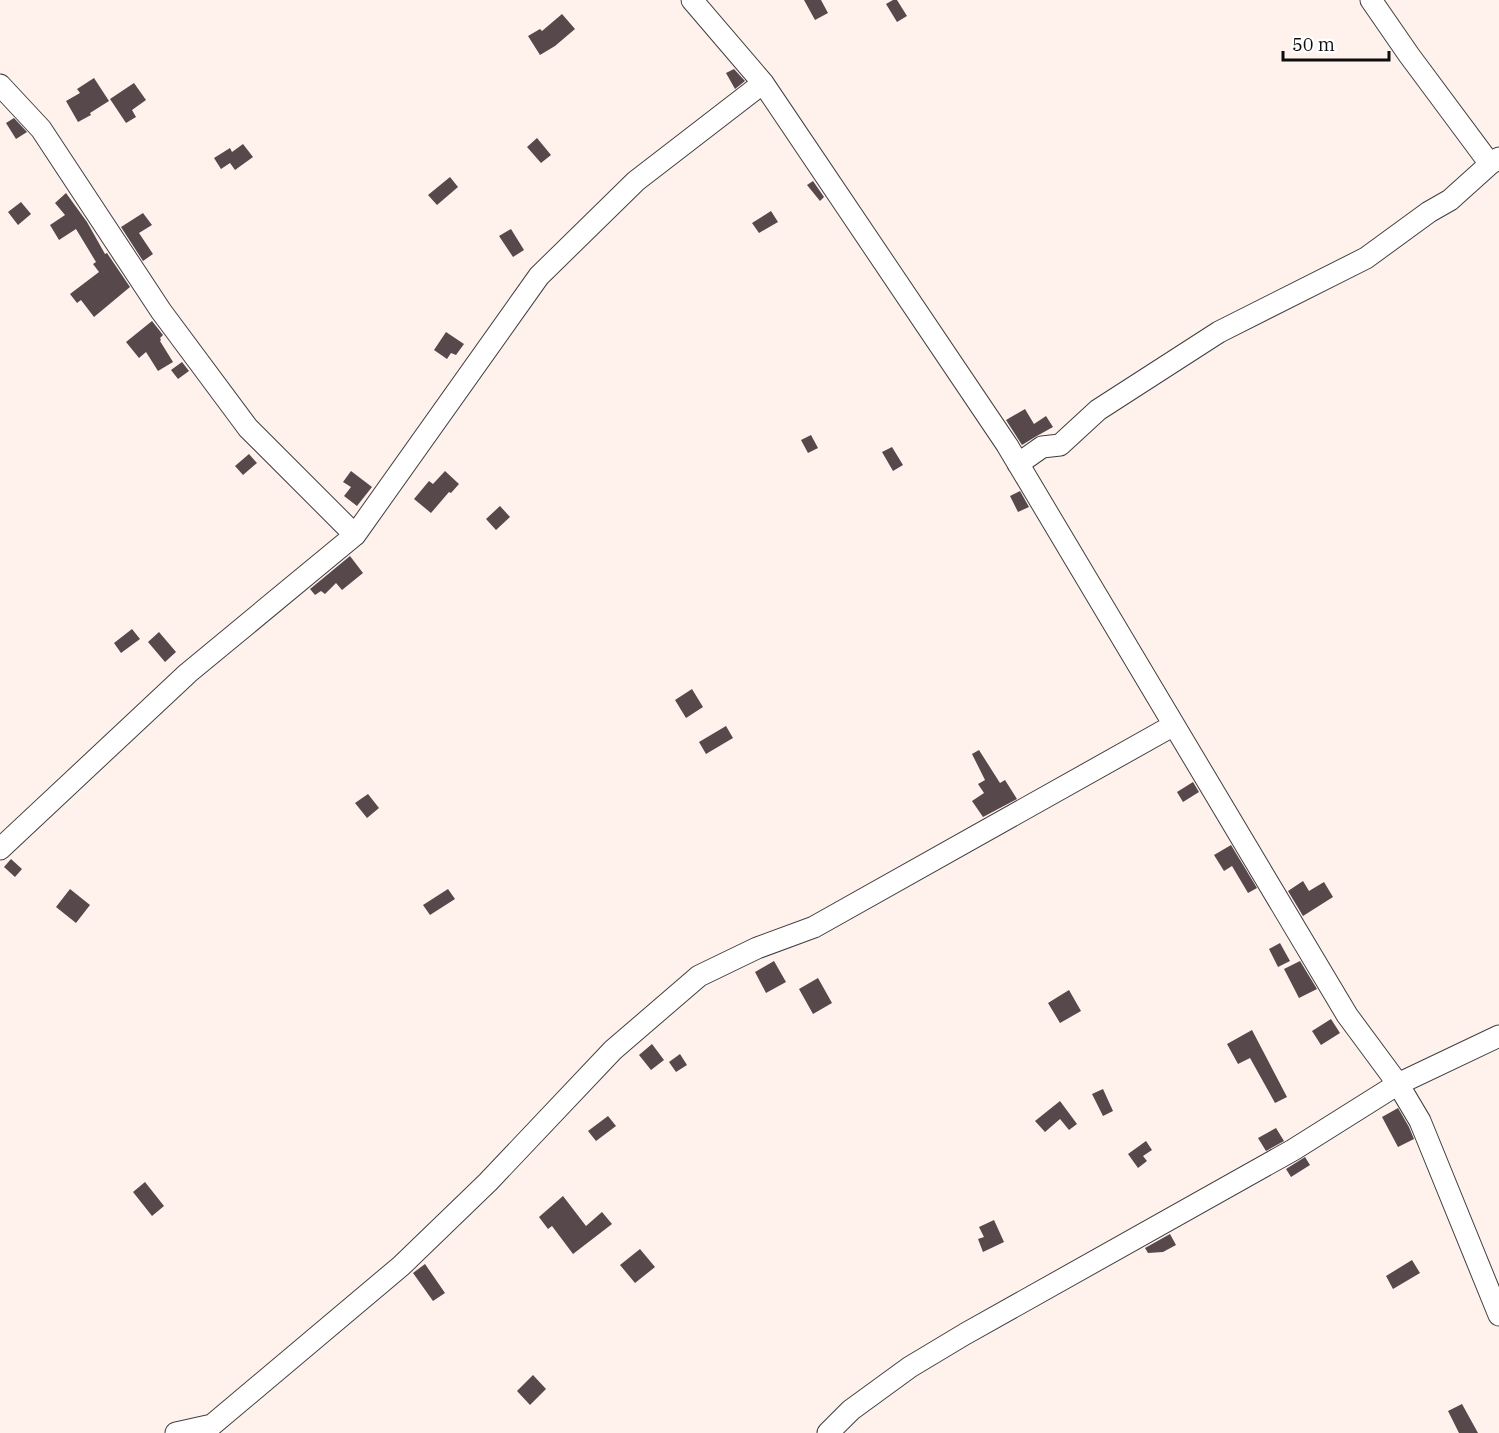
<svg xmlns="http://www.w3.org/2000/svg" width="1499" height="1433" viewBox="0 0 1499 1433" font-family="'IBM Plex Serif',serif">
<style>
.building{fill:#57484b}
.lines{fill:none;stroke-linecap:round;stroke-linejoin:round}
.minor-casing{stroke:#404040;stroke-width:23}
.minor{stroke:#fff;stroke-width:21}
</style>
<rect width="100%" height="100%" fill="#fff2ed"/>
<path class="building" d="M804 0H821L828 13 815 20Z
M893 0H897L907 16 897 22 886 4Z
M562 14 575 29 555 46 540 55 528 36 540 29 542 31Z
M734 69 745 81 735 89 726 73Z
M94 78 109 101 90 113 91 115 78 122 66 101 80 93 77 89Z
M134 83 146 100 132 110 136 117 126 123 110 99Z
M14 118 27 132 16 139 6 123Z
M537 138 551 155 541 163 527 147Z
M243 144 253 157 235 170 230 163 221 169 214 158 230 148 232 152Z
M450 177 458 187 437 205 428 195Z
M813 181 824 197 820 201 807 185Z
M66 193 87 222 105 254 107 253 109 256 130 287 94 317 81 300 77 303 70 294 99 272 93 264 96 262 76 229 59 240 50 225 65 215 55 203Z
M21 202 31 214 18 225 8 212Z
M771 211 778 222 759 233 752 223Z
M143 213 152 225 139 233 153 254 143 261 121 227Z
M511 229 524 250 513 257 499 236Z
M152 321 163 335 160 338 161 340 160 341 173 362 158 371 146 352 139 358 126 342Z
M446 332 464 344 456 355 451 353 447 359 434 350Z
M182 362 189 371 178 379 171 370Z
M1025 409 1034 424 1046 416 1053 427 1035 437 1022 445 1006 420Z
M811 435 818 448 808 453 801 440Z
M892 447 903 465 893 471 882 452Z
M249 454 257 463 243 475 235 466Z
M351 471 372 487 357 506 344 496 351 487 343 482Z
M445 471 459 484 451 493 449 492 431 513 414 499 429 481 433 484Z
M1020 491 1029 507 1018 512 1010 496Z
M500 506 510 517 496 530 486 519Z
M350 556 363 573 342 590 336 583 325 594 321 591 315 595 310 589Z
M132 629 140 639 121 653 114 643Z
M159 632 176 652 165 662 148 642Z
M692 689 703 707 686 718 675 700Z
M726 726 733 738 706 754 699 742Z
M979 750 1000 783 1005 780 1017 799 983 817 972 801 984 793 978 784 985 780 972 754Z
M1193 782 1199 792 1183 802 1177 792Z
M368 794 379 808 367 818 355 803Z
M1231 845 1257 888 1248 893 1232 866 1224 871 1214 855Z
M11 859 22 869 15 877 4 867Z
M1303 881 1309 891 1324 882 1333 897 1303 916 1288 891Z
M70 889 90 905 76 923 56 907Z
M448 889 455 899 430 915 423 905Z
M1280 943 1290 961 1278 967 1269 949Z
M774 961 786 982 766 993 755 972Z
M1300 961 1317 989 1299 998 1284 969Z
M818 978 832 1003 813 1014 799 989Z
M1069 990 1081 1011 1060 1023 1048 1003Z
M1331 1019 1340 1033 1321 1045 1312 1031Z
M1252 1030 1287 1097 1275 1103 1250 1058 1238 1064 1227 1044Z
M652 1044 664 1060 651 1070 639 1055Z
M680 1054 687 1065 676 1072 669 1062Z
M1103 1089 1113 1111 1103 1116 1092 1094Z
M1060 1101 1077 1124 1069 1130 1060 1119 1045 1132 1035 1121Z
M1398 1108 1409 1127 1414 1139 1398 1147 1382 1117Z
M608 1116 616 1126 596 1141 588 1131Z
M1276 1128 1284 1141 1266 1151 1258 1138Z
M1146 1141 1152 1150 1143 1156 1147 1161 1138 1168 1128 1154Z
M1305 1157 1310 1165 1291 1177 1286 1169Z
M145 1182 164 1206 152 1216 133 1192Z
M563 1196 586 1226 602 1212 612 1224 573 1254 552 1226 548 1229 539 1217Z
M994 1220 1004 1242 983 1252 978 1239 984 1237 979 1227Z
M1170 1234 1176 1245 1163 1252 1148 1253 1145 1248Z
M640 1249 655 1267 635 1283 620 1265Z
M1412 1260 1420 1273 1393 1289 1386 1276Z
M425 1264 445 1293 433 1301 413 1273Z
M533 1375 546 1389 530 1405 517 1391Z
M1462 1404 1478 1433H1459L1448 1411Z"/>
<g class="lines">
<defs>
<path id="minor" d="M692 0 763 83 1007 445 1347 1015 1398 1084 1420 1121 1499 1315
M1371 0 1409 55 1490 164
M0 85 41 129 161 311 248 428 355 535
M1018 464 1042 447 1060 445 1098 410 1219 332 1366 258 1429 212 1450 200 1490 164 1499 158
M0 849 188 673 355 535 539 276 636 181 763 83
M176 1433 212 1425 401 1266 488 1182 613 1050 699 976 757 948 814 927 1174 725
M828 1433 851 1410 910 1367 965 1334 1293 1150 1398 1084 1499 1036"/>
</defs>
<use href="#minor" class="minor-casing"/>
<use href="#minor" class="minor"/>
</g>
<path d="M1283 51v9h106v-9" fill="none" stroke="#0d0d0d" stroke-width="3"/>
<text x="1292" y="51" font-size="18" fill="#0d0d0d" stroke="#ffffff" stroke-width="4.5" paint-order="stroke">50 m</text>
</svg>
